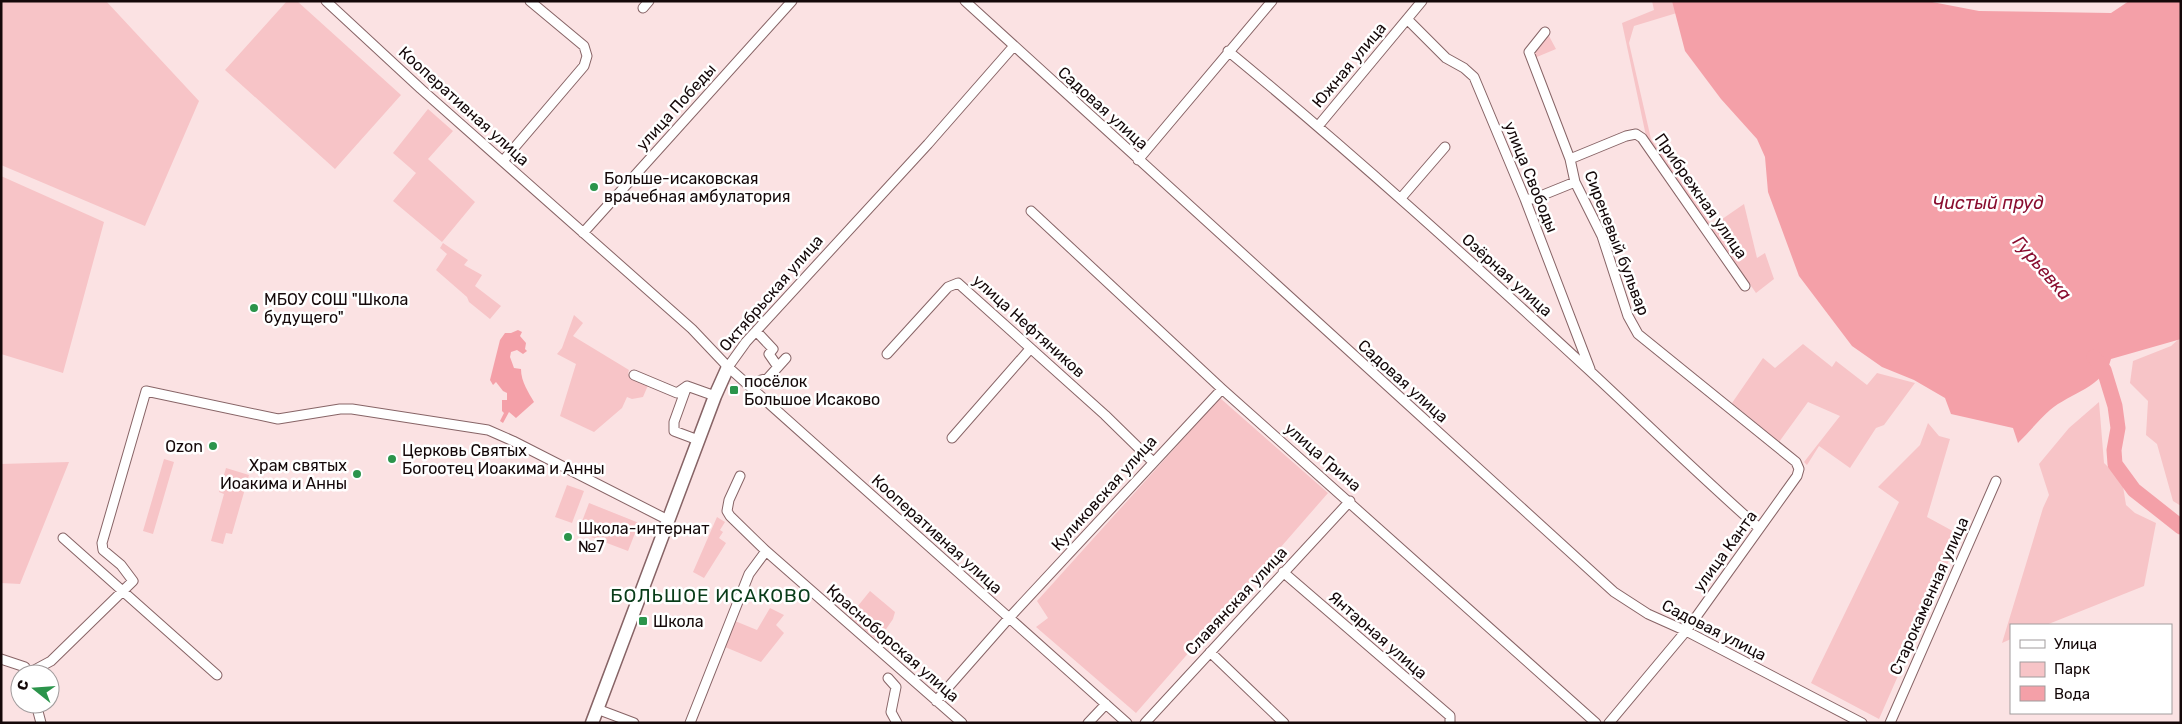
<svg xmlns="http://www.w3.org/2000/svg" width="2182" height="724" viewBox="0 0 2182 724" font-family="Rubik,sans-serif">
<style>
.green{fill:#f7c4c7}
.water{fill:#f4a0a8}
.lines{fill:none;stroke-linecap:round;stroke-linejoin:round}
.river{stroke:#f4a0a8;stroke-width:15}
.street-casing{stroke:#876466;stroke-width:11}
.secondary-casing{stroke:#876466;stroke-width:15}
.street{stroke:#fff;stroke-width:9}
.secondary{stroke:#fff;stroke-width:12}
.poi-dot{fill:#2b944b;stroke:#fff;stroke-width:2}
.labels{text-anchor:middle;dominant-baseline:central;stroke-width:5;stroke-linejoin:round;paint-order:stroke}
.street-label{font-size:16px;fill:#140809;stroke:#fff}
.poi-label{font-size:16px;fill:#140809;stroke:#fff;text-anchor:start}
.water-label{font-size:18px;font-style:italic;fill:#890d2f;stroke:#fff}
.quarter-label{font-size:19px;letter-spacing:1px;fill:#093c19;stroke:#fff}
</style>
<rect width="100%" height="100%" fill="#fbe2e3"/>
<path class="green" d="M1 1H106L199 101 145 226 1 165Z
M287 1H297L401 95 335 169 225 70Z
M1652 1H1677L1680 12 1634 26 1629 43 1651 139 1712 226 1744 204 1757 258 1765 253 1774 279 1756 293 1646 136 1622 23 1654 10Z
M1549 36 1556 49 1532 59 1528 45Z
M428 109 453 131 428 159 475 202 442 242 393 201 416 173 393 153Z
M1 176 104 222 63 373 1 354Z
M443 243 468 260 464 265 482 275 475 286 501 306 490 319 469 302 467 297 436 270 447 254 440 248Z
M574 315 583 323 573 336 629 370 628 374 649 383 643 397 632 399 627 397 622 408 594 432 560 416 576 364 557 354 562 348Z
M2181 337V506L2173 501 2157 444 2146 435 2148 401 2130 383 2133 361 2171 346Z
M1803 344 1832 367 1836 361 1867 385 1877 373 1915 383 1884 425 1876 428 1850 468 1819 446 1807 465 1804 462 1840 416 1808 402 1779 442 1732 403 1763 358 1775 368Z
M1220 398 1328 493 1136 713 1036 627 1048 618 1037 601Z
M2099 402 2104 463 2122 480 2126 505 2135 513 2156 523 2144 586 2046 625H2011V639L2002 643 2043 508 2049 495 2039 464 2069 428Z
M1928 423 1939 436 1950 439 1927 517 1960 535 1879 719 1811 683 1899 502 1878 487 1920 445Z
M164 459 174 462 153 534 143 531Z
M69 462 20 584 1 583V464Z
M226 468 249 475 232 534 226 533 223 544 211 541 224 494 219 492Z
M567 485 584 491 572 523 555 517Z
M589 503 639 523 628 551 578 532Z
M717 517 725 522 720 530 723 532 719 538 726 543 704 578 693 572Z
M870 591 895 612 893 619 878 641 849 617Z
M770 608 784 615 776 625 784 633 761 662 725 647 735 621 757 630Z"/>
<path class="water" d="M1672 1H1927L1979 11 2111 13 2129 1H2181V339L2111 359C2104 387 2070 393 2050 410 2039 420 2029 432 2018 443L2013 428 1951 414 1945 398 1914 380 1882 367 1852 346 1799 276 1768 192 1765 157 1757 139 1721 99 1685 51Z
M518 330 522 332 520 336 526 343 525 349 527 351 523 354 517 350 511 352 510 357 514 368 521 369C521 382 529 393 534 402L516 418 509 412 503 423 500 421 504 413 502 411V400H507V393L503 391 496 382 493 385 490 380 500 340 505 333H511Z"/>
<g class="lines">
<path class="river" d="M2094 357 2104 370 2115 406 2118 428 2114 450 2115 464 2134 490 2181 527"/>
<defs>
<path id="street" d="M326 1 421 89 692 329 728 367 1127 723
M965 1 1614 592 1648 614 1686 631 1862 723
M643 8 649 1
M1407 19 1446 58 1464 68 1474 77 1525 199 1590 369
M1545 32 1529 52 1570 159 1575 182 1602 236 1628 316 1638 334 1796 462 1799 469 1797 476 1686 631 1609 723
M1228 51C1353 154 1472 262 1590 371 1647 424 1701 477 1759 528
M1319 125 1422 1
M1570 159 1626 136 1636 134 1642 138 1745 286
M1138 160 1272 1
M503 161 584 66 587 56 584 46 530 1
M1401 198 1445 147
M1525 199H1533L1575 182
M1031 211 1222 389 1596 723
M583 233 792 1
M756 331 773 349 769 354 778 367
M887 354 948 287 958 283 1105 415 1153 462
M728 367 746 342 928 144 1013 47
M634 375 677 393 687 386
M754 390 761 380 768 378 786 358
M952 438 1030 349
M698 440 674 431V422L687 386 715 396
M740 476 729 500 727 511 730 516 766 551 962 723
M63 538 217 675
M1283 572 1450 716V723
M1210 652 1284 723
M1 659 25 667 27 674
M27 674 51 661 133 581 121 565 103 550 102 543 146 391 278 419 340 409H352L488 430 513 441 668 520
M888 678 896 687 891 712 897 723
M936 701 1009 618 1222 389
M36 704 41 723
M597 709 634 723
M690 723 749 574 766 551
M1088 723 1106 704
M1145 723 1350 501
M1890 723 1996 481"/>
<path id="secondary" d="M592 723 715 396 728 367"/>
</defs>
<use href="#street" class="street-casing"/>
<use href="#secondary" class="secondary-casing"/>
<use href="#street" class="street"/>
<use href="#secondary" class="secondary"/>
</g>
<g class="poi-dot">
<circle cx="594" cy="187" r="5"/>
<circle cx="254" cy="308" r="5"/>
<rect x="729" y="385" width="10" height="10" rx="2.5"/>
<circle cx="213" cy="446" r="5"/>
<circle cx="392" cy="459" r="5"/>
<circle cx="357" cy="474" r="5"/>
<circle cx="568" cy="537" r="5"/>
<rect x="638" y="616" width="10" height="10" rx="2.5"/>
</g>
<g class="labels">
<g class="street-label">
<text transform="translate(1349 65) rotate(-50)">Южная улица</text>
<text transform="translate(464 106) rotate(42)">Кооперативная улица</text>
<text transform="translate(676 107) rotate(-48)">улица Победы</text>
<text transform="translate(1103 108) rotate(42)">Садовая улица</text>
<text transform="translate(1531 177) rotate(68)">улица Свободы</text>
<text transform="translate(1701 196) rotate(55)">Прибрежная улица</text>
<text transform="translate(1617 243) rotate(69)">Сиреневый бульвар</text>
<text transform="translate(1507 275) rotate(42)">Озёрная улица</text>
<text transform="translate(771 293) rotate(-49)">Октябрьская улица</text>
<text transform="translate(1029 326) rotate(42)">улица Нефтяников</text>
<text transform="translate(1403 381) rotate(42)">Садовая улица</text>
<text transform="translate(1323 457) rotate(41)">улица Грина</text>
<text transform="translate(1104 493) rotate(-48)">Куликовская улица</text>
<text transform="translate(937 534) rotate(42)">Кооперативная улица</text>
<text transform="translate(1725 551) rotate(-54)">улица Канта</text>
<text transform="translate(1929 596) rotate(-66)">Старокаменная улица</text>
<text transform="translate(1236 601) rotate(-47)">Славянская улица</text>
<text transform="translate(1714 630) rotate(27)">Садовая улица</text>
<text transform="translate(1378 635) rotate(41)">Янтарная улица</text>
<text transform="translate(893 643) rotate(41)">Красноборская улица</text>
</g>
<g class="poi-label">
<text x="604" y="178">Больше-исаковская<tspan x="604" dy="18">врачебная амбулатория</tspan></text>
<text x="264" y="299">МБОУ СОШ "Школа<tspan x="264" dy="18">будущего"</tspan></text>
<text x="744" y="381">посёлок<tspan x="744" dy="18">Большое Исаково</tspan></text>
<text x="203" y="446" text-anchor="end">Ozon</text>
<text x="402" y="450">Церковь Святых<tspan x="402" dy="18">Богоотец Иоакима и Анны</tspan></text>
<text x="347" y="465" text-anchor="end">Храм святых<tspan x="347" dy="18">Иоакима и Анны</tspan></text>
<text x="578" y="528">Школа-интернат<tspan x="578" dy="18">№7</tspan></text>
<text x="653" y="621">Школа</text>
</g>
<g class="water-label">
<text x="1988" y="203">Чистый пруд</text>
<text transform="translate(2042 268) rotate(49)">Гурьевка</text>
</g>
<g class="quarter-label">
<text x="711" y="595">БОЛЬШОЕ ИСАКОВО</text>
</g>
</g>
<rect width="2182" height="724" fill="none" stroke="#140809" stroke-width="5"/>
<rect x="2010" y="624" width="162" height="90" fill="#ffffff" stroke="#a19c9d"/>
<rect x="2020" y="640" width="25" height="8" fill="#ffffff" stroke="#a19c9d"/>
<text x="2054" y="649" font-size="15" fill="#140809">Улица</text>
<rect x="2020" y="662" width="25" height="15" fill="#f7c4c7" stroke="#a19c9d"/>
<text x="2054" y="674" font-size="15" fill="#140809">Парк</text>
<rect x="2020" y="686" width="25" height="15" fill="#f4a0a8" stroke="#a19c9d"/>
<text x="2054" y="699" font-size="15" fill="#140809">Вода</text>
<g transform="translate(35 689) rotate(287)"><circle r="24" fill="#ffffff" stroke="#a19c9d"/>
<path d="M0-4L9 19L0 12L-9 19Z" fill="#2b944b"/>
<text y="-8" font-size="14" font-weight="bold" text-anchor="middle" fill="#140809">С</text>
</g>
</svg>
